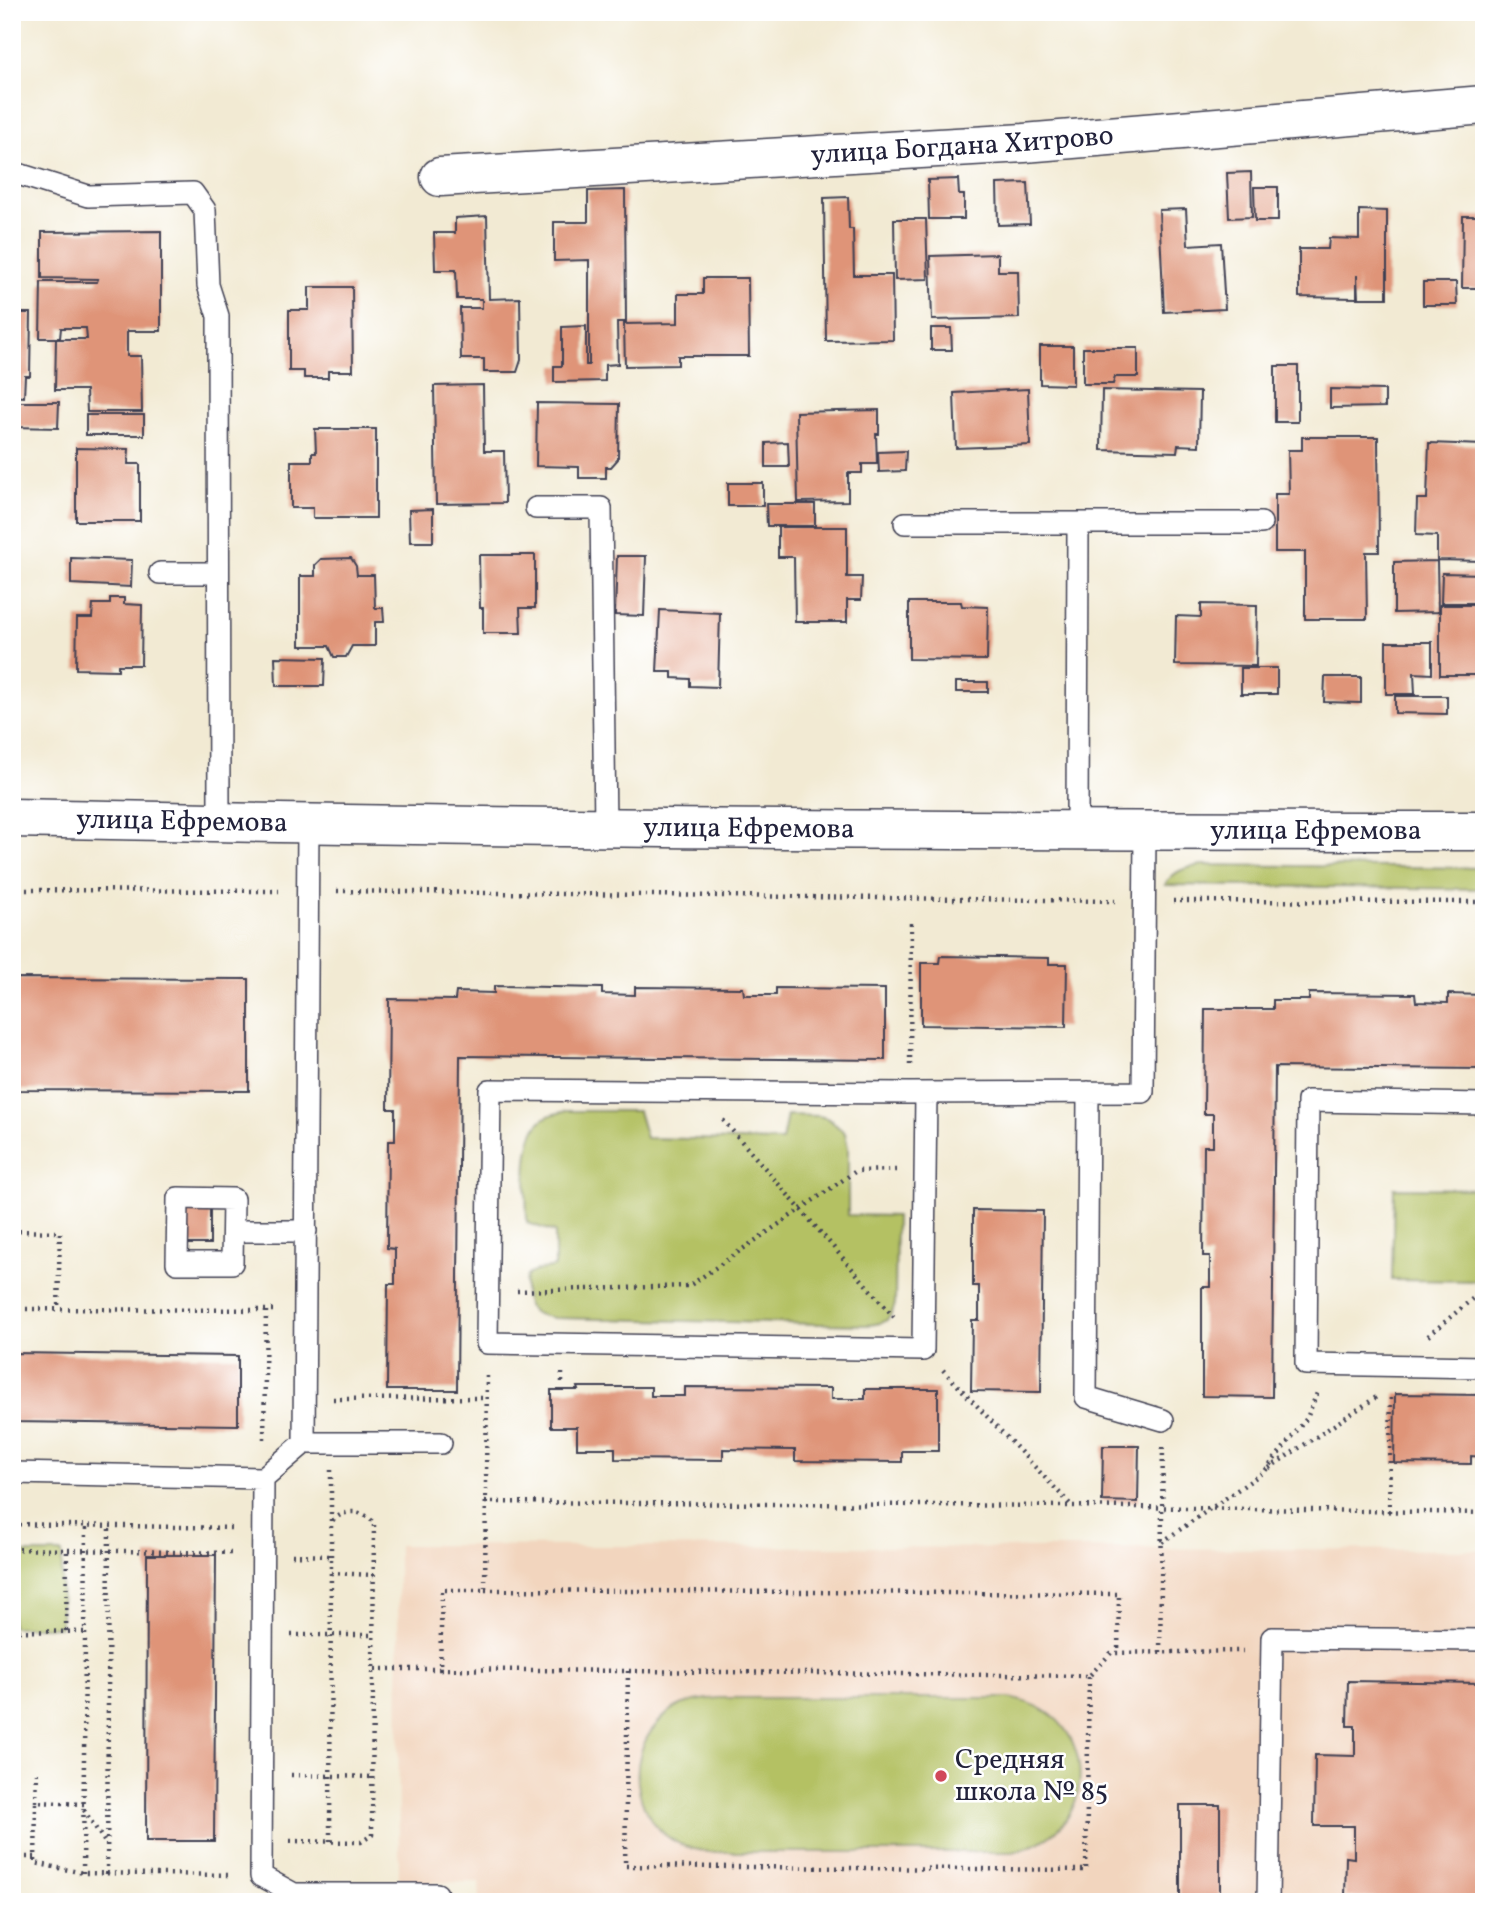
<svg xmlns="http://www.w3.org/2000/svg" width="1496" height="1914" viewBox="0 0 1496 1914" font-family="Vollkorn,serif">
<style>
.built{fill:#f2d5be}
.green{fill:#b4c164;stroke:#6b7250;stroke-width:2}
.building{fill:#df9478}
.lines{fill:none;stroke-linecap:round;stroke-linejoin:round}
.service-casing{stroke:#414052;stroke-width:24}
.minor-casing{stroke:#414052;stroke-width:41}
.tertiary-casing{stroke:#414052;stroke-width:41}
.path{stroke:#414052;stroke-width:4.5;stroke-dasharray:2 5;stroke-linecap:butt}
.service{stroke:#fff;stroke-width:21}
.minor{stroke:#fff;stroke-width:38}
.tertiary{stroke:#fff;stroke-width:38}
.poi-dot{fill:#d1495b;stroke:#fff;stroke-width:2.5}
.labels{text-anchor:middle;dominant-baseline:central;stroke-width:5;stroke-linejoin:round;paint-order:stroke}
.street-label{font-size:28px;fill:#22223b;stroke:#fff}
.poi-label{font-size:28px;fill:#22223b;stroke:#fff;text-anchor:start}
</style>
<rect width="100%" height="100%" fill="#fff"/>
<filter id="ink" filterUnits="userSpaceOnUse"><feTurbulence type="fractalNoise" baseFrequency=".0143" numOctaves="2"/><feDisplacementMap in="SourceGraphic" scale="14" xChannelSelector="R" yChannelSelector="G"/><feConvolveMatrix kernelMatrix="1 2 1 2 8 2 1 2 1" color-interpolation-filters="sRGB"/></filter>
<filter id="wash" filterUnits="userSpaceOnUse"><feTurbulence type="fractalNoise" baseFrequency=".00686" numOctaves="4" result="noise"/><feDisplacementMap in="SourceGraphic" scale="28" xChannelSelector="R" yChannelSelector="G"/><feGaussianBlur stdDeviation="1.57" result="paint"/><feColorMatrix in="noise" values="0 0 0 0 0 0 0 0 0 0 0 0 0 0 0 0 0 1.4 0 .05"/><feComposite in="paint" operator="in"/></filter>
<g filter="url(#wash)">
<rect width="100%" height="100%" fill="#f2ead3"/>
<path class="built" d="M398 1545 1484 1550V1902H480L479 1882 399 1883Z"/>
<path class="green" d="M1202 865 1484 868V889L1165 885C1174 870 1185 868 1202 865Z
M566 1111H638L646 1138 782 1141 787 1115 819 1116 829 1119 845 1133 848 1148V1215L896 1216 895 1304C890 1322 884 1324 866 1325L554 1318C535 1315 525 1312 525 1291 525 1286 524 1279 528 1275 533 1270 547 1269 555 1267V1232L527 1223C527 1195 520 1134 545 1118 550 1114 560 1113 566 1111Z
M1394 1188 1484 1189V1281L1392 1280Z
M13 1553H62L61 1627H12Z
M719 1698H1009C1021 1701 1033 1703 1044 1710 1086 1735 1092 1798 1056 1831 1044 1842 1029 1848 1013 1852H708C694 1849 680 1846 668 1837 633 1810 627 1758 656 1725 663 1717 671 1709 681 1705 693 1700 706 1699 719 1698Z"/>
<g id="blocks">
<path class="building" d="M1251 172 1252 217 1229 218 1227 173Z
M958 179 959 195H964V219H929L928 180Z
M1028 183 1030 224 998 225 997 184Z
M1254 187H1278V221H1255Z
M625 190 626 322H617L618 364 605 365V381L554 382V366H562V327L586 326V365H589V260L554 261V222H588V191Z
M848 197 849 229H853L854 275H892L893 340 826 341 824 198Z
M1186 209 1188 245 1221 243 1225 309 1164 312 1159 210Z
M1359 210 1387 211V298H1358L1357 275V298L1299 297V249H1328L1329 238 1359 239Z
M487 216 489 299 520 298 521 360 517 372H484V359H461L460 308H482V299H457L456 270H435L434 233H455V218Z
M1463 216H1484V288H1462Z
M894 219H926L928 279 895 280Z
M161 231V331H127V356H141L142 412H87L86 390H55L56 339H87L86 328H61L60 338H40L41 282H97L98 279 42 278V232Z
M998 254V271H1018L1019 318 932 320 930 256Z
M703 278H748L749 356H678V365L625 366 624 324 678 323V294H703Z
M1423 282H1456L1457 305H1423Z
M309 287H352L353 371H328V378H304V371H289V310H309Z
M12 313H31L30 376H25L24 397 12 396Z
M931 328H951L952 350H931Z
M1040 346H1073V385L1040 384Z
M1083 348H1138V377H1115L1113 384H1083Z
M1275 366H1298V422H1275Z
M483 385 484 451H504L505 503 436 504 434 386Z
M1028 389 1030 445 956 448 954 393Z
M1330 389 1385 390V407L1330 408Z
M1102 390 1200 392 1199 446 1178 445 1177 452 1101 450Z
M12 402H59L58 428 12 427Z
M537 403 619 404 618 459 611 467H606V478H579V467L536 466Z
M879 410V434H876L877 464H862V473H848V501L798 502 796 412Z
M86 415H144V435H86Z
M315 429H376V518H313V508H291V461H312V453H316Z
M1302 437H1378L1379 552H1366L1367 619H1305V552H1275V494H1289L1288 450H1302Z
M788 442 789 467H766V443Z
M1429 443 1484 445V561L1437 560V536L1416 535 1417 499H1427Z
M76 448 129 449 128 464H140V521H76Z
M906 451 905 471 879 472 878 452Z
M728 483H763V506H728Z
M766 504H815V526H767Z
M433 509V542H410L409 510Z
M778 527H847V577H862L861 600H847V622H795L794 557H778Z
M479 555H535V608H520L521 633H483V608H480Z
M617 556H646L644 616 615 615Z
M71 558 132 560 131 587 71 584Z
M351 558 356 566 357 575H374L375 608H383L384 622H375V646H352L346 657H334L329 646H300V576H315V565L321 559Z
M1437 561 1438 612 1394 613V562Z
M1442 573 1484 574V603H1441Z
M110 598H124V604L142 605 141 665H118V670L76 669 77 618H92L93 604H110Z
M909 602H961L962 606 988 607 987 660 909 659Z
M1201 604 1257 605 1256 666 1175 665 1176 616 1201 617Z
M1440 605H1484V675H1440Z
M660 610 720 613 718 687 690 686V679L672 678V672H657Z
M1386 642H1432V674L1414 673 1415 694H1386Z
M275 657 325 658 324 686H276Z
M1241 668H1277V694H1241Z
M1325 677H1361V703L1324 702Z
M956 682H988V692H956Z
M1395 696H1447V714L1395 713Z
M940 956 1049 958V964H1067L1066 1027 921 1025V963H939Z
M12 978 249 979V1091L12 1090Z
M494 986 602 988V994L635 995V987L743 988 744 995H776V988L885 989V1060L460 1056 457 1390H387L388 1284H395V1249L387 1248 388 1141H395V1109H388L389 999 455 1000 456 992 494 993Z
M1309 993 1415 994 1416 1002 1448 1003V994L1484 995V1069L1275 1067 1272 1397 1202 1396V1287H1210V1256H1203L1204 1146H1213V1114H1204L1205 1009H1273V1000H1309Z
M183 1207 210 1208V1244H183Z
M973 1210 1043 1211 1041 1392 971 1391 972 1320H979V1286H973Z
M12 1353 238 1356V1425L12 1422Z
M577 1387H651V1396H685V1387L831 1388V1399H865V1389H938V1451H902V1462L795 1461V1450L723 1449V1460L615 1459V1448H577V1427H551V1390H578Z
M1395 1394 1484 1395V1457L1471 1456V1464L1394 1463Z
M1103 1446H1139L1138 1502 1102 1501Z
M147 1555H216L214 1841H146Z
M1348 1681 1484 1683V1899L1345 1897 1346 1857 1354 1858V1826H1314L1315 1755 1355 1756V1726H1347Z
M1180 1805H1220V1902H1180Z"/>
</g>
</g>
<g filter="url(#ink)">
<use href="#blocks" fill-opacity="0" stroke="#414052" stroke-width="2"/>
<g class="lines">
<defs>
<path id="service" d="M12 172 88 196 193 193 205 210 208 285 218 316 219 822
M536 508H601L605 827
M905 523H1261
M160 573H218
M308 825 304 1443 263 1478 261 1876 294 1894H437
M1077 830 1078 523
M1088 1092 1086 1397 1163 1420
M926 1093 923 1350 487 1343 490 1090 909 1093 1143 1092 1145 831
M1484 1104 1308 1101 1306 1364 1484 1367
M178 1198 233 1199 232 1263H177Z
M233 1231H306
M304 1443H441
M12 1473 263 1478
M1268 1902 1272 1638 1484 1640"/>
<g id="minor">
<path id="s1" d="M440 177 1024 143 1484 105"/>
</g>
<g id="tertiary">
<path id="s2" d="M12 818C503 829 993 831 1484 831"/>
</g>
</defs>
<use href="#service" class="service-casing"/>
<use href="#minor" class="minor-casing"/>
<use href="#tertiary" class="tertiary-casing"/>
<path class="path" d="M12 890 279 891
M337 891 1115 901
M1173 901 1484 902
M910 1065 911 919
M723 1120 894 1317
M12 1231 60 1232 58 1309
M517 1291 689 1286 856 1171 896 1170
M12 1309 277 1310
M1428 1336 1484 1289
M943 1370 1072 1506
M562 1373V1386
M333 1399 487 1398
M264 1439 266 1310
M1269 1468 1378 1396
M485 1502 1072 1506 1484 1513
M1389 1512 1391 1393
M12 1524 234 1528
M1162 1542 1265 1471 1307 1418 1317 1393
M12 1549 234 1553
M292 1555 331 1556 330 1842
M331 1556V1469
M331 1573 374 1575
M485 1590 1119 1594 1118 1652
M12 1631 86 1632
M66 1631 67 1549
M291 1635H375
M1160 1652 1163 1447
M375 1669H440L442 1590H485L487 1372
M440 1669 1089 1676 1111 1653 1243 1651
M628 1671 625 1866 1086 1870 1089 1676
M291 1775 374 1777
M36 1802 37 1773
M84 1804 36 1802 35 1863 83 1873 232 1875
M84 1810 106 1844
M290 1841 361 1842 372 1835V1829L374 1523C362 1509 345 1508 331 1522
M12 1857H35
M83 1873 86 1525
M107 1874 109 1526"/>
<use href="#service" class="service"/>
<use href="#minor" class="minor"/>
<use href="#tertiary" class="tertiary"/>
</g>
</g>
<circle class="poi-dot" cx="941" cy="1776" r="7"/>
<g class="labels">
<g class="street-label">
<text stroke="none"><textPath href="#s1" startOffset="523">улица Богдана Хитрово</textPath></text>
<text stroke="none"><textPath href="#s2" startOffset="170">улица Ефремова</textPath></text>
<text stroke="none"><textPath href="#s2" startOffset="737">улица Ефремова</textPath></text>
<text stroke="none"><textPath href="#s2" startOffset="1304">улица Ефремова</textPath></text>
</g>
<g class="poi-label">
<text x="955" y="1760">Средняя<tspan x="955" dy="32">школа № 85</tspan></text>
</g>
</g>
<rect width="1496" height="1914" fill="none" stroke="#fff" stroke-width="42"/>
</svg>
